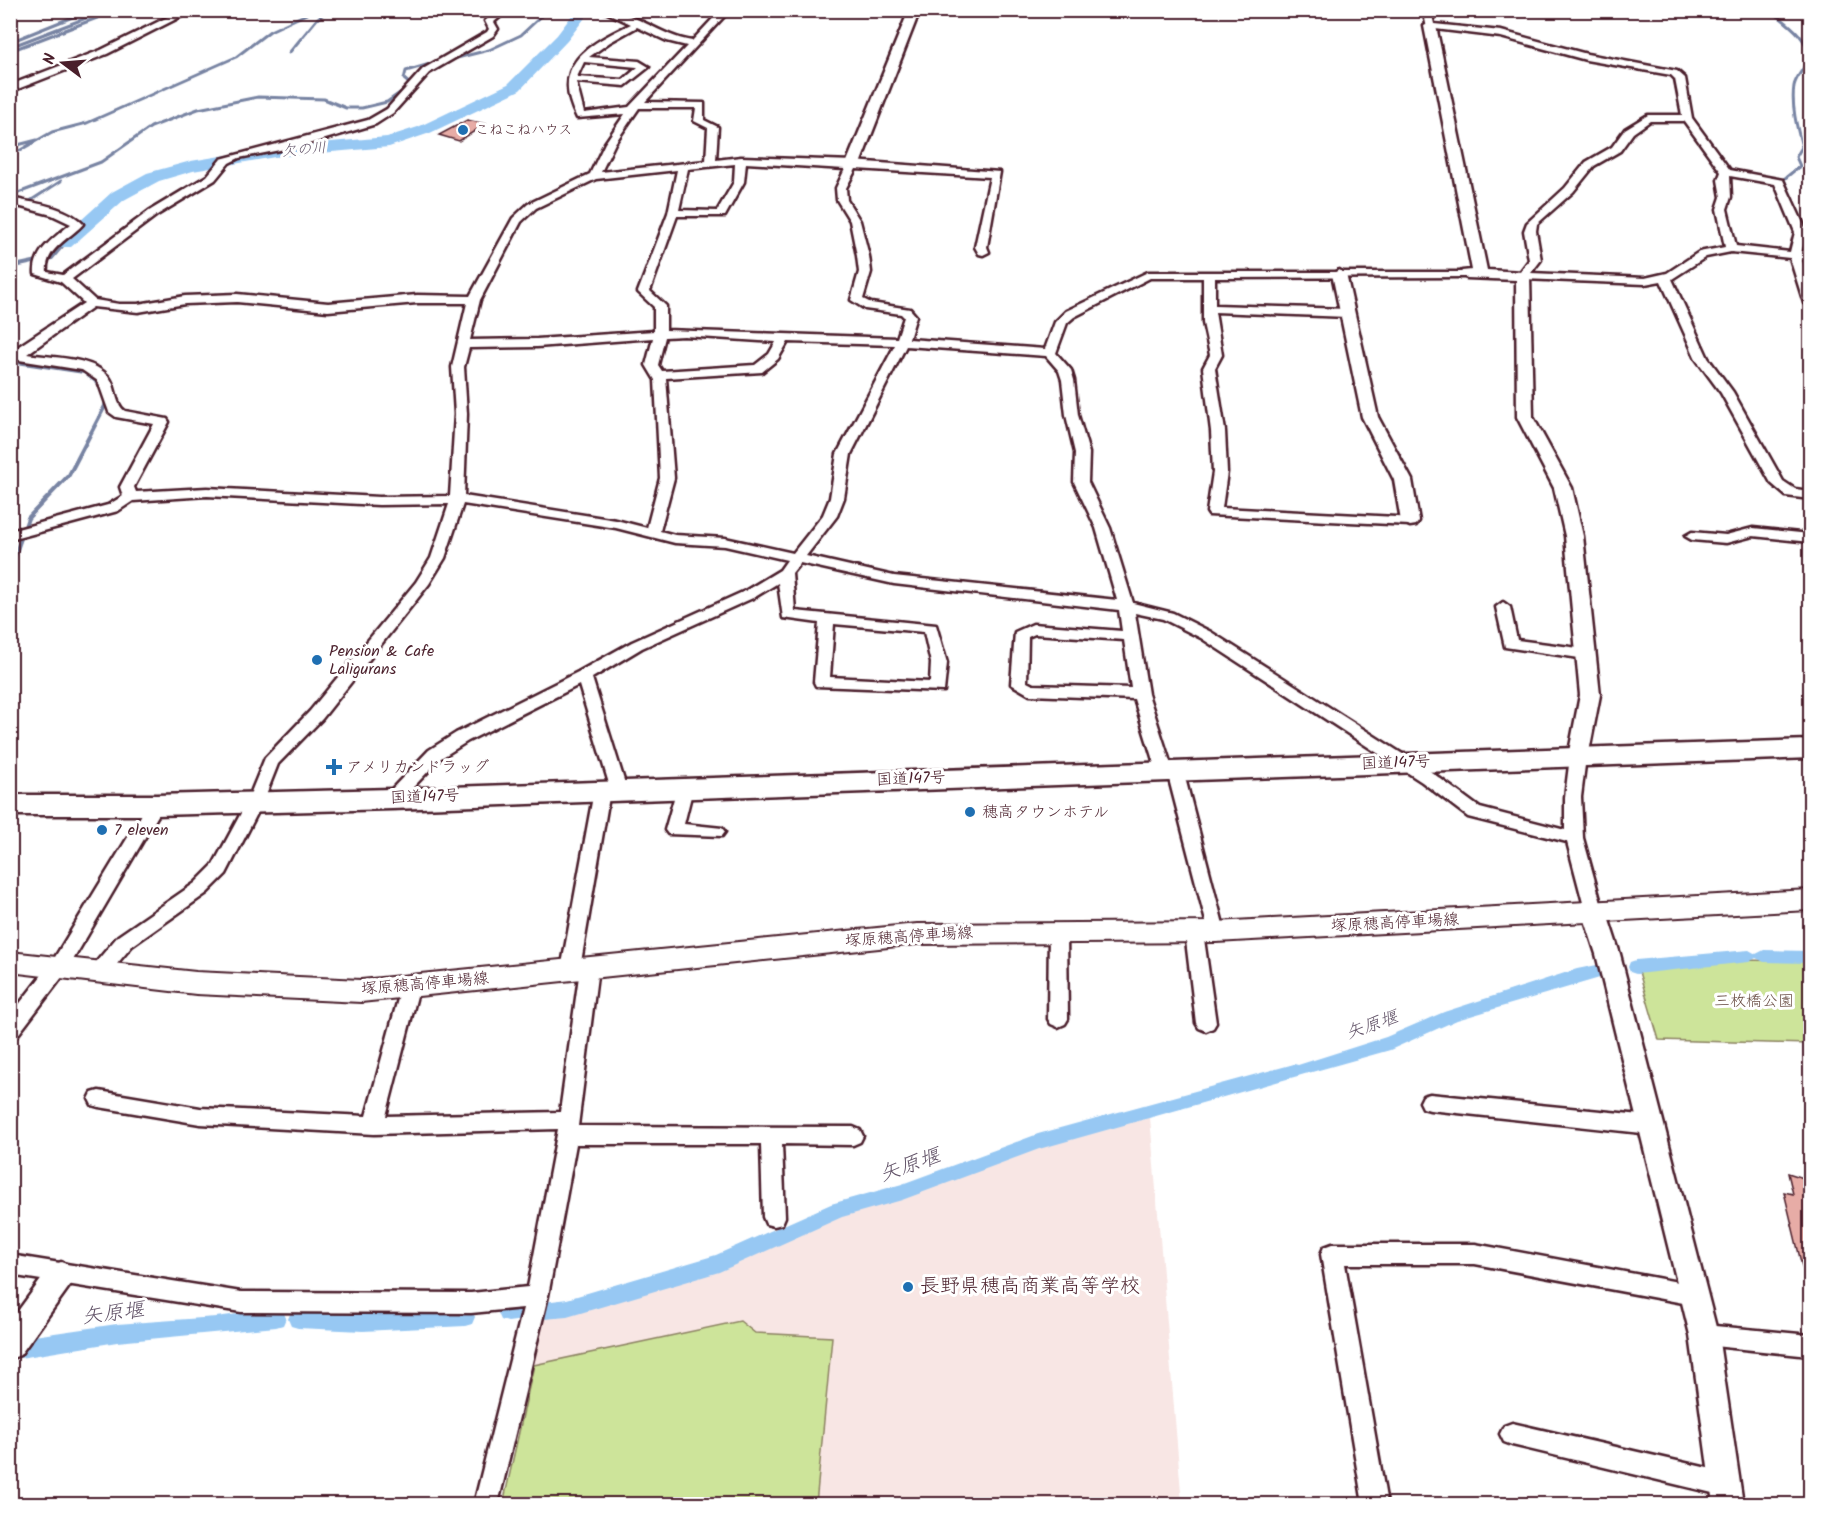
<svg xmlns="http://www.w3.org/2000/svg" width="1821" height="1515" viewBox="0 0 1821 1515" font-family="Kalam,'Klee One',sans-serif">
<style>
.built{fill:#f8e6e4}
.green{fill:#cde49a;stroke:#8c8262;stroke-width:1.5}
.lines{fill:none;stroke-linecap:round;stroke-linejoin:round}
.stream-far2{stroke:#7884a3;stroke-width:3}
.stream-far1{stroke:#7884a3;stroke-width:4}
.stream{stroke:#7884a3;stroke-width:4.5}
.canal{fill:#97c8f3;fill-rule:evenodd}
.river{fill:#97c8f3;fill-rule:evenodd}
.building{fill:#e7aca6;stroke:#4a1f2b;stroke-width:1.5}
.minor-casing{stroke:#4a1f2b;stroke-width:5}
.tertiary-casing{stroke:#4a1f2b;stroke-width:5}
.secondary-casing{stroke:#4a1f2b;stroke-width:4}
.trunk-casing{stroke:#4a1f2b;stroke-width:5}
.minor{fill:#fff;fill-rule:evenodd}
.tertiary{fill:#fff;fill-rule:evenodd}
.secondary{fill:#fff;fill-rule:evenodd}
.trunk{fill:#fff;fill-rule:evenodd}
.poi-dot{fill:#1f6fb2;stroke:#fff;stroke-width:2}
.labels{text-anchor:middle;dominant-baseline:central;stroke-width:6;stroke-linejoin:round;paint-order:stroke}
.far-poi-label{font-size:14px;fill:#4a1f2b;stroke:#fff;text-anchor:start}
.far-water-label{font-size:15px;font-style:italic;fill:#615267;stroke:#fff}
.poi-label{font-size:16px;fill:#4a1f2b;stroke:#fff;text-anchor:start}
.street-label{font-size:16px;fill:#4a1f2b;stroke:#fff}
.park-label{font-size:16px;fill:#6b5047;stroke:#fff}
.water-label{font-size:18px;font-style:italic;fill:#615267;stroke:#fff}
.near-poi-label{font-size:20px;fill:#4a1f2b;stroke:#fff;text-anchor:start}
.near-water-label{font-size:21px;font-style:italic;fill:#615267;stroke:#fff}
</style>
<rect width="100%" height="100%" fill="#fff"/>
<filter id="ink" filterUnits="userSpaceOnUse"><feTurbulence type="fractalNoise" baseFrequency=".0167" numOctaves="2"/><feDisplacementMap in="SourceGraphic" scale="12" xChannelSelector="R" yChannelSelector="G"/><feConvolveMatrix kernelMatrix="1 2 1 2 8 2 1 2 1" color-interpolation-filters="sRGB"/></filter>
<g filter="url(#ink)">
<path class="built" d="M1150 1117 1182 1504H503L544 1317 573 1312 733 1262 840 1217 913 1195 1038 1147Z"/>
<path class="green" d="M1741 960 1810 961V1044L1659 1040 1639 972Z
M740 1321 755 1333 832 1337 816 1504H503L534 1365Z"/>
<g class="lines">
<path class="stream-far2" d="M1770 10C1784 21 1814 40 1807 61 1804 70 1796 76 1794 86 1791 106 1797 128 1802 147L1796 157 1800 166 1784 179 1796 208
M10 42 90 10
M10 47 107 10
M10 51 118 10
M289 53 317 19 328 10
M449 60 489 50 521 35 548 10
M10 147 37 140
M10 156 52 132 87 123 236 57 270 31 315 10
M10 196 101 162 151 127 198 109 258 97 324 99 346 108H362L387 102 411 85 404 79 406 71 440 61
M10 214 61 181
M61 248 65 243"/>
<path class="stream-far1" d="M10 267 52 258 62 246
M10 361 84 372 102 386
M11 567 28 518 69 475 105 406 106 397"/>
<path class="stream" d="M10 569 11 566"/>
<path class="canal" d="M1749 950 1756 954 1764 950 1810 951V963L1764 962 1756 958 1749 962 1636 974 1630 972 1628 967 1630 962 1636 960Z
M1597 965 1603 967 1606 972 1603 977 1457 1020 1390 1050 1039 1149 902 1200 842 1217 719 1272 567 1317 544 1319 537 1317 534 1310 537 1303 567 1299 716 1255 831 1204 902 1184 1038 1134 1294 1064 1298 1065 1386 1037 1444 1012 1577 969Z
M523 1303 530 1305 533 1312 530 1319 508 1322 501 1320 498 1313 501 1306Z
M465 1308 472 1310 475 1317 472 1324 465 1326 363 1331 298 1328 291 1326 288 1319 291 1312 298 1310 363 1313Z
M276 1309 283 1311 286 1318 283 1325 276 1327 117 1342 20 1358 13 1355 10 1346 13 1341 20 1338 117 1324 216 1317Z"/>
<path class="river" d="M576 10H591L567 41 520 90 430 133 389 147 275 157 193 171 159 181 124 200 71 247H59L56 243 112 192 147 173 191 161 275 147 387 137 418 127 508 84 557 35Z"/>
</g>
<path class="building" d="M467 120 486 124 459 141 439 135Z
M1788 1173 1810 1180V1283H1806L1784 1192 1793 1194Z"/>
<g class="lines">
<defs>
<path id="minor" d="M182 10H194L107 54 10 92V85L101 50Z
M498 10H508L494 22 498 29 493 36 429 73 393 113 376 124 305 145 239 158 229 163 215 180 157 215 72 279 95 300 119 304H138L185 296 237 294 328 303 417 295 470 296 513 218 528 204 590 174 605 143 625 114 577 118C550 65 587 45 631 24L601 10C634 10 659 36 692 41L721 10H730L645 102 704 103V120L718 127 716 160 741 157 853 161 1000 172 987 247 989 252 983 255 979 254 975 247 990 177 856 169 846 188 847 200 860 221 869 256 871 272 863 299 871 303 910 309 916 316 909 339 1045 349 1055 322 1066 311 1148 272H1471V276L1467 277 1215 278V305L1348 309 1354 313 1348 317 1215 312 1222 355 1215 368 1225 431 1227 472 1222 508 1415 518V524L1410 525 1209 515 1207 512 1213 472 1211 431 1203 368 1210 355 1203 323V278H1150L1074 317 1067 323 1056 353 1071 370 1074 380 1078 415 1089 453 1088 482 1110 528 1133 603 1173 613 1211 632 1434 774 1480 808 1565 830V797L1570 757 1572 753H1584L1586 757 1581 797 1583 838 1604 914 1601 919H1589L1586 914 1567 842 1468 817 1422 782 1201 638 1163 619 1135 613 1148 694 1171 765 1181 766 1183 770 1225 932 1222 937H1210L1168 775 1158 774 1156 770 1134 699 1030 695 1011 684 1015 632 1033 624 1122 631 1119 610 894 584 800 563 792 573 795 611 936 625 947 663 944 691 816 686 814 682 819 623 783 618 778 583 755 597 642 648 592 678 627 790 625 794H613L611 790 579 685 468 741 441 758 398 803H386L384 799 386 795 429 750 456 733 578 672 632 642 745 591 780 570 787 560 725 546 675 543 616 528 463 504 445 558 429 584 322 719 278 764 263 802 226 874 207 893 132 946 106 977 99 979 92 977 90 972 92 967 118 936 195 883 213 865 247 802 265 758 310 711 416 582 431 558 449 504 379 505 207 496 133 501 118 511 10 540V531L108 505 123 496 120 487 154 424 116 417 109 412 98 381 82 370 19 360 13 356 19 346 84 303 61 282 35 274C33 251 55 237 71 224L52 215 10 204V198C33 203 67 206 83 224 71 238 44 249 47 272L63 275 149 211 207 176 221 159 368 120 387 109 423 69 487 32 489 29 485 21ZM637 27 667 41 687 46 629 107 584 113 576 82 625 86 649 67 639 61 589 57 610 42ZM584 62 637 67H638L623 80 577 77ZM639 108H696L694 121 708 128 706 161 601 172 615 143ZM746 163 845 169 836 188 837 200 850 221 857 256 859 272 851 300 865 309 901 314 904 317 897 338 666 330V306L650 291 677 216H725L744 182ZM735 164 734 182 717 211 679 210 688 169ZM677 170 668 213 638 292 654 307V331L537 339 470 340 480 300 521 222 536 208 596 179ZM237 302 328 311 417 303H467L452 367 455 414 450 496 379 497 207 488 136 492 134 487 169 422 167 419 125 411C114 403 117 387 109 377 92 356 51 358 27 354L93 307 138 312 185 304ZM684 336 776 342 769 354 755 365 662 371 658 365 665 337ZM653 338 646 365 655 380 660 478 647 528 616 520 464 496 467 414 464 367 469 348 537 347ZM788 342 895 345 837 454 830 498 823 515 793 553 725 538 675 535 660 531 674 478 666 378 762 372 778 359ZM906 346 1046 356 1059 371 1062 380 1066 415 1075 453 1074 482 1096 528 1117 600 894 576 806 556 837 516 844 498 851 454ZM834 624 924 632 931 663 930 682 830 677ZM1035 634 1124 640 1131 688 1033 685 1027 682 1028 637Z
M1423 10H1431L1434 24 1501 31 1587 54 1677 71 1685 78 1692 118 1730 170 1783 180 1807 232 1801 253 1810 254V260H1802L1810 286V306L1804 303 1790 258 1731 252 1706 257 1672 279 1708 358 1733 392 1783 481 1795 489 1810 491V499L1786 496 1771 483 1721 393 1696 359 1661 281 1645 284 1523 279 1517 276 1529 260 1524 231 1527 223 1565 188 1586 162 1612 147 1625 129 1648 115H1682L1675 79 1671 75 1586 60 1501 37 1427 28ZM1650 121H1684L1721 172 1718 180 1721 197 1717 209 1725 247 1699 252 1667 273 1645 278 1531 273 1541 260 1536 231 1537 224 1573 192 1594 166 1620 151 1633 133ZM1730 176 1775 184 1795 232 1790 252 1736 246 1727 209 1731 197Z
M1753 528 1810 534V542L1753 536 1726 543 1692 540 1685 536 1692 532 1726 535Z
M1503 602 1510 607 1517 640 1586 649 1594 654 1586 659 1505 647 1496 607Z
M685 782 693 788 684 824 722 828 725 832 722 836 668 834 665 830 677 788Z
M602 785 610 791 580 968 582 963 589 961 596 963 598 968 578 1126 853 1127 860 1130 863 1136 860 1142 853 1145 782 1144 785 1217 782 1224 774 1226 766 1224 763 1217 761 1144H576L548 1296 498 1504H474L523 1308 471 1313 241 1312 10 1275V1255L241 1292 471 1293 528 1287 558 1129 374 1134 200 1124 99 1107 92 1105 89 1099 92 1093 99 1091 200 1108 366 1116 401 988 403 983 410 981 417 983 419 988 386 1116 560 1112 580 969 577 975 570 977 563 975 561 970 594 791Z
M156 799 164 805 66 972 17 1036 10 1039V1016L52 962 150 801Z
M1058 925 1064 927 1067 932 1068 1019 1065 1024 1058 1027 1051 1024 1048 1019 1049 932 1052 927Z
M1194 925 1200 927 1203 932 1216 1023 1213 1028 1206 1031 1199 1028 1196 1023 1185 932 1188 927Z
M1430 1094 1651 1116 1658 1119 1661 1125 1658 1131 1651 1134 1430 1110 1423 1108 1420 1102 1423 1096Z
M1332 1244H1475L1694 1285 1702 1288 1705 1295 1702 1302 1694 1305 1475 1264H1345L1387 1504H1363L1321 1254 1324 1247Z
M1704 1325 1810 1335V1356L1704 1345 1696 1342 1693 1335 1696 1328Z
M1512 1423 1725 1472 1733 1476 1737 1484 1733 1492 1725 1496 1512 1445 1504 1442 1500 1434 1504 1426Z"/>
<path id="tertiary" d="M909 10H920L860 164 858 167H848L846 164Z
M1430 23 1436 26 1487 270 1523 272 1530 276 1533 417 1572 488 1583 536 1600 695 1588 757 1585 762H1571L1568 757 1580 695 1565 536 1554 488 1517 417 1516 280 1467 278 1460 274 1462 271 1472 270 1424 26Z
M1339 270 1346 274 1378 417 1412 480 1419 521 1416 525 1410 526 1401 521 1394 480 1362 417 1332 274Z
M1595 905 1603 908 1607 914 1620 954 1718 1335 1743 1504H1713L1690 1335 1596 954 1583 914 1587 908Z
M61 1262 71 1266 75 1275 71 1284 20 1355 10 1359V1322L51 1266Z"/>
<path id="secondary" d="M1810 890V910L1216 942 917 944 361 1002 196 994 10 972V952L196 972 361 980 917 924 1216 922Z"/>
<path id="trunk" d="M1810 740V758L392 809 156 815H10V795H156L392 789Z"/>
</defs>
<use href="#minor" class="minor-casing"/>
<use href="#tertiary" class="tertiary-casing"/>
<use href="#secondary" class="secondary-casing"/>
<use href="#trunk" class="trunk-casing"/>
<use href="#minor" class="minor"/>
<use href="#tertiary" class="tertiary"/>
<use href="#secondary" class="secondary"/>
<use href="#trunk" class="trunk"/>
</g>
</g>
<g class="poi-dot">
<circle cx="463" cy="130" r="6"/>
<circle cx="317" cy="660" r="6"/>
<path d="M331 758h6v6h6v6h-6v6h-6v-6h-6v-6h6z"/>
<circle cx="970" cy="812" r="6"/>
<circle cx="102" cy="830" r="6"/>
<circle cx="908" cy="1287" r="6"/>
</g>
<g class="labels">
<g class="far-poi-label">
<text x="475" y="130">こねこねハウス</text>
</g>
<g class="far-water-label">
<text transform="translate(304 150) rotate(-5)">欠の川</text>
</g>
<g class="poi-label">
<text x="329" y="651">Pension &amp; Cafe<tspan x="329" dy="18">Laligurans</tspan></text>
<text x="346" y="767">アメリカンドラッグ</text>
<text x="982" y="812">穂高タウンホテル</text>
<text x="114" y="830">7 eleven</text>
</g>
<g class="street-label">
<text transform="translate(1396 763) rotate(-2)">国道147号</text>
<text transform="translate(911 779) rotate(-2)">国道147号</text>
<text transform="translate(425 797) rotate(-2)">国道147号</text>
<text transform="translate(1395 923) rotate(-3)">塚原穂高停車場線</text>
<text transform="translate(909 937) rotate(-4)">塚原穂高停車場線</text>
<text transform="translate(425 984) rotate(-5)">塚原穂高停車場線</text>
</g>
<g class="park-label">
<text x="1754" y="1001">三枚橋公園</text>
</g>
<g class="water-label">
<text transform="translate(1372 1026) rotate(-19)">矢原堰</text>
</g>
<g class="near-poi-label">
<text x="920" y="1287">長野県穂高商業高等学校</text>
</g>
<g class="near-water-label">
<text transform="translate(910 1166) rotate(-19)">矢原堰</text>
<text transform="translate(113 1314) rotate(-7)">矢原堰</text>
</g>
</g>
<rect width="1821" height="1515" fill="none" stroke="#fff" stroke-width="36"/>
<rect x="18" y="18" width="1785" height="1479" fill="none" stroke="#4a1f2b" stroke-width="2" filter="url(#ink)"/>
<g transform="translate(63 63) rotate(286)" stroke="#ffffff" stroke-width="4.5" paint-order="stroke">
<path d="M0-4.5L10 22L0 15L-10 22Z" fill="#4a1f2b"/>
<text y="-9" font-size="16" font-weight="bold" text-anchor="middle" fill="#4a1f2b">N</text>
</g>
</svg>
